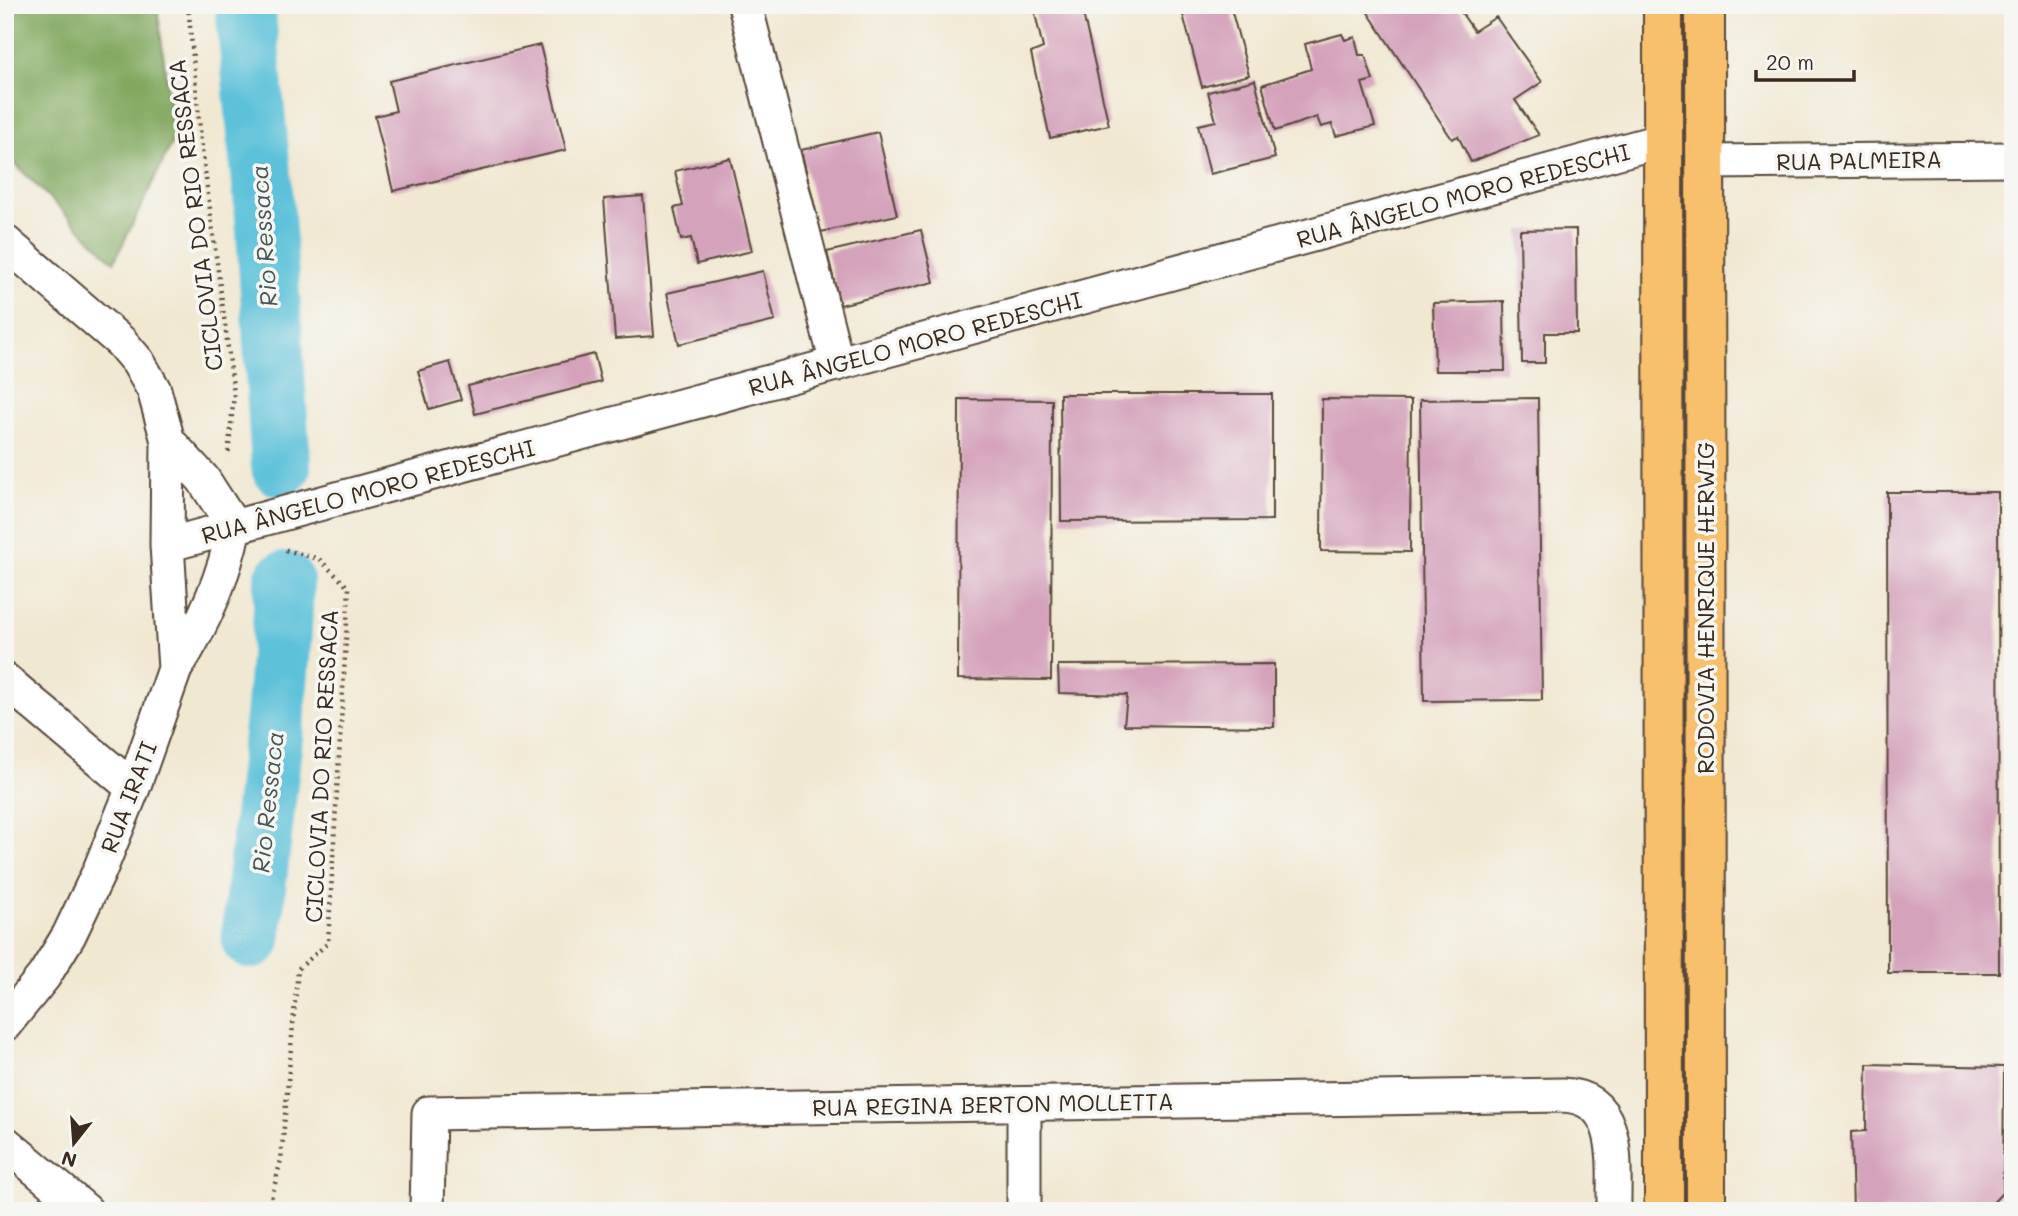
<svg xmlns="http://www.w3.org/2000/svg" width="2018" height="1216" viewBox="0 0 2018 1216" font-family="Mali,sans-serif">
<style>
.forest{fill:#81a85f;stroke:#5e693e;stroke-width:2}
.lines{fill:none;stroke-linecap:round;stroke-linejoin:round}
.river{stroke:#5bc1d9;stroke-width:60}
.building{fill:#d4a2bb}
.minor-casing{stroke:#564639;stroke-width:37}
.highway-casing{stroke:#564639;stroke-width:42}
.path{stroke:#564639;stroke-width:4.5;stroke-dasharray:2 5;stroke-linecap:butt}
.minor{stroke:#fff;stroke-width:33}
.highway{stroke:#f8bf6c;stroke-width:38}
.labels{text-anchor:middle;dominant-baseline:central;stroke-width:7;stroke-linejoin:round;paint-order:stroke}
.street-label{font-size:23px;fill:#3b2a1e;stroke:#f6f6f2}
.water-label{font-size:24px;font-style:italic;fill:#455756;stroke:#f6f6f2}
</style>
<rect width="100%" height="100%" fill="#f6f6f2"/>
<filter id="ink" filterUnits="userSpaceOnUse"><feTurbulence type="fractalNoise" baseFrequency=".0143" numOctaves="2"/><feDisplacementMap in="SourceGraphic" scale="14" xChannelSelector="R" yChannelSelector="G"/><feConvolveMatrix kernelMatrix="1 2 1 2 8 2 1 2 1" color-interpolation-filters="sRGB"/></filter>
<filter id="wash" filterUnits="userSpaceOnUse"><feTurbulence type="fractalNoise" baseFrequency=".00686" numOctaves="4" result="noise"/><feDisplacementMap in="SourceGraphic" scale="28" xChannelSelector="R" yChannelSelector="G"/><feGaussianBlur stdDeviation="1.57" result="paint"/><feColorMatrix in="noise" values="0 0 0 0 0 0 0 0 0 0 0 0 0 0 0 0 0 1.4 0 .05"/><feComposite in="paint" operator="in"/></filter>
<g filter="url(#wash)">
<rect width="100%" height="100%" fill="#f1e8d2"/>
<path class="forest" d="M5 5H157L174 139 114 262 5 154Z"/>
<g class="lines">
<path class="river" d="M245 5 265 216 281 467
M251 939C262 819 281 701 284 581"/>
</g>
<g id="blocks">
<path class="building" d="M1033 5H1081L1109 125 1050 138 1031 53 1043 48Z
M1188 5H1230L1249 75 1202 87 1181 7Z
M1363 5H1456L1474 31 1496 17 1542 82 1515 100 1539 135 1471 162 1458 136 1452 139Z
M1342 34 1345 40 1355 37 1359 55H1365L1373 80 1362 83 1375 126 1336 136 1332 124 1321 127 1317 117 1275 131 1262 85 1311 69 1305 44Z
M540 45 566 150 393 191 375 116 396 111 389 81Z
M1255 80 1275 158 1210 174 1198 125 1216 121 1208 92Z
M878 132 897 215 821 232 801 150Z
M730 158 752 251 697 264 691 238 681 240 674 208 683 206 675 171Z
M643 196 654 336 615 339 604 199Z
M1576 229 1577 333H1545V363H1522L1520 230Z
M921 230 934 282 840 305 827 252Z
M763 271 775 321 679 344 667 293Z
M1504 301 1505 371H1435L1433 303Z
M594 354 601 382 475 414 468 386Z
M450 362 461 400 429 409 418 371Z
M1060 394H1272V520L1061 521Z
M1538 398 1542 700 1424 701 1420 400Z
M959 399 1052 400 1051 680 958 679Z
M1322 399 1411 400 1410 552 1321 551Z
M1887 492H1998L1999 973H1888Z
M1274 664V727L1124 725 1127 695 1059 693 1058 665Z
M1867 1064 2004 1067 2003 1192 1985 1211H1853L1851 1132 1866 1131Z"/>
</g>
</g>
<g filter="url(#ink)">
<use href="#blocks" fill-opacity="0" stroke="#564639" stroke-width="2"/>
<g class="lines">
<defs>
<path id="minor" d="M745 5 837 364
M1705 162 2013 159
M5 242 121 342 138 362 154 390 168 441 167 545 175 669 133 788 99 872 69 935 44 976 5 1024
M168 441 203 479 234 527C224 578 203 625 175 669
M167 545 1663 140
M5 680 133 788
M1024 1104V1211
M5 1143 86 1211
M427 1211 429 1113 1563 1095C1624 1098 1613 1167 1614 1211"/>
<path id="highway" d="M1663 5 1664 1211
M1705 5 1706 1211"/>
</defs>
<use href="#minor" class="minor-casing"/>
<use href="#highway" class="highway-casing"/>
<path class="path" d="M188 5 201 140 234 394 228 457
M268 1211 281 1160 298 969 328 943 349 588 319 559 282 549"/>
<use href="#minor" class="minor"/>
<use href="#highway" class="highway"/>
</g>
</g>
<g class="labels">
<g class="street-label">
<text transform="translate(1859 160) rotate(-1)">RUA PALMEIRA</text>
<text transform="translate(1463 195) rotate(-15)">RUA ÂNGELO MORO REDESCHI</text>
<text transform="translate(195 215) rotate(-97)">CICLOVIA DO RIO RESSACA</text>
<text transform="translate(915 343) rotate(-15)">RUA ÂNGELO MORO REDESCHI</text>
<text transform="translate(368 491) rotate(-15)">RUA ÂNGELO MORO REDESCHI</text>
<text transform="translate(1705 608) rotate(-90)">RODOVIA HENRIQUE HERWIG</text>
<text transform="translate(321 766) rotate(-87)">CICLOVIA DO RIO RESSACA</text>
<text transform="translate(128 797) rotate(-69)">RUA IRATI</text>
<text transform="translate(993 1104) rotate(-1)">RUA REGINA BERTON MOLLETTA</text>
</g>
<g class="water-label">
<text transform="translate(263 236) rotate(-94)">Rio Ressaca</text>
<text transform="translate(267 802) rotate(-84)">Rio Ressaca</text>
</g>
</g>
<rect width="2018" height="1216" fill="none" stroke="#f6f6f2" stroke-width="28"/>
<g transform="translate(74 1143) rotate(197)" stroke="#f6f6f2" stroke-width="5" paint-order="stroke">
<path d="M0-5L12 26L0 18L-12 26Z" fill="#3b2a1e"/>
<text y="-10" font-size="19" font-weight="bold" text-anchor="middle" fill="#3b2a1e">N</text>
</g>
<path d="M1756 70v10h98v-10" fill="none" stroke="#3b2a1e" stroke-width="3.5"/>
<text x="1766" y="70" font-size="21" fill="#3b2a1e" stroke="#f6f6f2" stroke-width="5" paint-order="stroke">20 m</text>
</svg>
